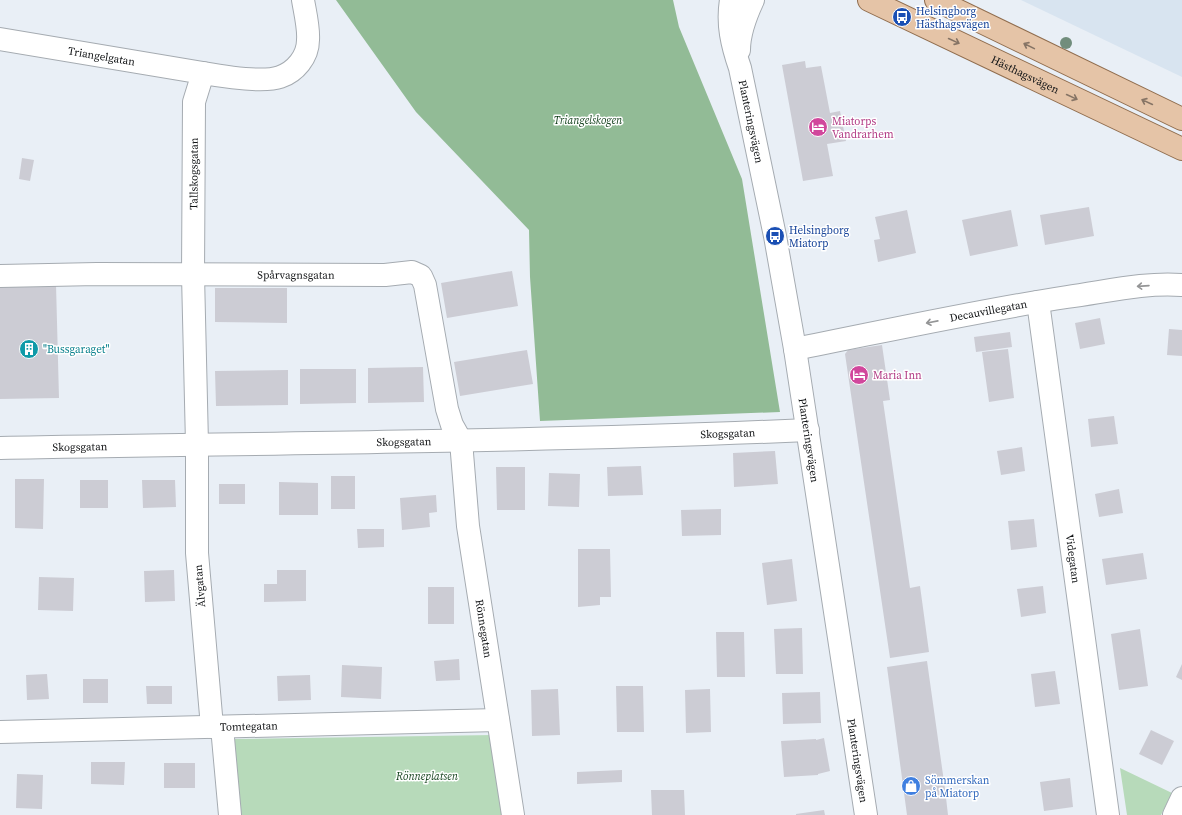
<svg xmlns="http://www.w3.org/2000/svg" width="1182" height="815" viewBox="0 0 1182 815" font-family="'Source Serif 4',serif">
<style>
.built{fill:#d8e4f0}
.green{fill:#b7daba}
.forest{fill:#92bb96}
.building{fill:#ccccd4}
.lines{fill:none;stroke-linecap:round;stroke-linejoin:round}
.minor-casing{stroke:#a5abb1;stroke-width:24}
.major-casing{stroke:#906d4e;stroke-width:24}
.minor{stroke:#fff;stroke-width:22}
.major{stroke:#e5c4a7;stroke-width:22}
.tree{fill:#718d7c}
.oneway{stroke:#867465}
.oneway2{stroke:#949596}
.labels{text-anchor:middle;dominant-baseline:central;stroke-width:3;stroke-linejoin:round;paint-order:stroke}
.transit-label{font-size:11px;fill:#164399;stroke:#fff;text-anchor:start}
.street-label{font-size:11px;fill:#111315;stroke:#fff}
.park-label{font-size:11px;font-style:italic;fill:#0f3d18;stroke:#fff}
.hotel-label{font-size:11px;fill:#b23c85;stroke:#fff;text-anchor:start}
.culture-label{font-size:11px;fill:#0d838f;stroke:#fff;text-anchor:start}
.shop-label{font-size:11px;fill:#366cbe;stroke:#fff;text-anchor:start}
</style>
<rect width="100%" height="100%" fill="#e9eff6"/>
<path class="built" d="M1021 0H1182V77Z"/>
<path class="green" d="M493 735 505 815H239L233 739Z
M1120 768 1172 793 1161 815H1127Z"/>
<path class="forest" d="M336 0H673L679 27 742 179 780 412 540 421 530 277 529 230 416 112Z"/>
<path class="building" d="M805 61 806 68 821 66 830 113 840 111 846 141 827 144 833 176 803 181 782 65Z
M22 158 34 160 30 181 19 179Z
M1089 207 1094 236 1045 245 1040 215Z
M907 210 916 253 878 262 874 240 880 239 875 217Z
M1011 210 1018 246 970 256 962 220Z
M512 271 518 306 447 318 441 283Z
M56 284 59 398 0 399V285Z
M215 288H287V323L215 322Z
M1100 318 1105 344 1080 349 1075 323Z
M1169 329 1182 330V356L1167 355Z
M1010 332 1012 347 976 352 974 337Z
M882 345 890 400 883 401 910 588 920 586 929 652 890 658 845 354 848 350Z
M1008 349 1014 398 989 402 982 352Z
M527 350 533 384 460 396 454 362Z
M423 367 424 402 368 403V368Z
M300 369H356V403L300 404Z
M288 370V405L216 406 215 371Z
M1114 416 1118 444 1091 447 1088 419Z
M1022 447 1025 471 1001 475 997 451Z
M775 451 778 484 734 487 733 453Z
M641 466 643 495 608 496 607 467Z
M496 467H525V510H497Z
M549 473 580 474 579 507 548 506Z
M331 476H355V509H331Z
M15 479H44L43 529 15 528Z
M80 480H108V508H80Z
M142 480H175L176 507 143 508Z
M279 482 318 483V515H279Z
M219 484H245V504H219Z
M1119 489 1123 513 1099 517 1095 494Z
M436 495 437 512 429 513 430 527 402 530 400 498Z
M721 509V535L682 536 681 510Z
M1034 519 1037 547 1011 550 1008 521Z
M357 529H384V547L358 548Z
M578 549H610L611 597H600V605L578 607Z
M1143 553 1147 579 1106 585 1102 559Z
M792 559 797 601 767 605 762 563Z
M174 570 175 601 145 602 144 571Z
M277 570H306V601L264 602V584H277Z
M39 577 74 578 73 611 38 610Z
M1043 586 1046 613 1021 617 1017 589Z
M428 587H454V624H428Z
M802 628 803 674H776L774 629Z
M1140 629 1148 686 1119 690 1111 634Z
M716 632H744L745 677H717Z
M459 659 460 680 436 681 434 661Z
M927 661 945 789 948 815H907L887 667Z
M1182 664V680L1176 677Z
M342 665 382 667 381 699 341 697Z
M1055 671 1060 704 1035 707 1031 674Z
M47 674 49 699 27 700 26 675Z
M310 675 311 700 278 701 277 676Z
M83 679H108V703H83Z
M146 686H172V704H147Z
M616 686H643L644 732H617Z
M558 689 560 735 532 736 531 690Z
M710 689 711 732 686 733 685 690Z
M820 692 821 723 783 724 782 693Z
M1151 730 1174 741 1162 765 1139 754Z
M824 738 830 771 818 774V775L784 777 781 741 816 739V740Z
M91 762H125L124 785 91 784Z
M164 763H195V788H164Z
M622 770V782L577 784V772Z
M17 774 43 775 42 809 16 808Z
M1070 778 1073 807 1044 811 1040 782Z
M651 790H684L685 815H652Z
M824 810 825 815H796V814Z"/>
<g class="lines">
<defs>
<g id="minor">
<path id="s1" d="M731 0C727 24 732 45 740 68L775 236 795 349 866 815"/>
<path id="s2" d="M0 39 203 73"/>
<path d="M739 50C739 33 746 15 753 0"/>
<path id="s3" d="M0 276 97 274 385 275 412 272 421 276 425 285 447 409 452 425 461 441 468 526 513 815"/>
<path id="s4" d="M1038 302 1108 815"/>
<path id="s5" d="M795 349C886 331 976 311 1067 297 1105 292 1144 282 1182 285"/>
<path id="s6" d="M0 448C269 443 539 442 808 430"/>
<path id="s7" d="M212 727 197 553V444L193 275 194 102 203 73C220 76 263 83 280 77 295 72 308 57 308 40 309 28 305 12 303 0"/>
<path d="M222 727 230 815"/>
<path id="s8" d="M0 732 498 720"/>
<path d="M1174 815 1182 798"/>
</g>
<g id="major">
<path id="s9" d="M869 0 1182 149"/>
<path d="M936 0 1182 119"/>
</g>
</defs>
<use href="#minor" class="minor-casing"/>
<use href="#major" class="major-casing"/>
<use href="#minor" class="minor"/>
<use href="#major" class="major"/>
</g>
<circle class="tree" cx="1066" cy="43" r="6"/>
<defs><path id="oneway-shaft" d="M-6 0H5M1.5-3L5.5 0L1.5 3" fill="none" stroke-width="1.6" stroke-linecap="round" stroke-linejoin="round"/></defs>
<g class="oneway">
<use href="#oneway-shaft" transform="translate(954 41) rotate(25)"/>
<use href="#oneway-shaft" transform="translate(1029 46) rotate(-154)"/>
<use href="#oneway-shaft" transform="translate(1072 97) rotate(25)"/>
<use href="#oneway-shaft" transform="translate(1147 102) rotate(-155)"/>
</g>
<g class="oneway2">
<use href="#oneway-shaft" transform="translate(1143 286) rotate(176)"/>
<use href="#oneway-shaft" transform="translate(932 322) rotate(169)"/>
</g>
<defs>
<symbol id="bus-disc" viewBox="-11 -11 22 22"><circle r="9.5" fill="#1a4fb4" stroke="#fff"/><path d="M-5-6H5V4H4V6H2V4H-2V6H-4V4H-5ZM-3.5-4V0h7V-4ZM-3.5 1.2v1.5H-2V1.2ZM2 1.2v1.5H3.5V1.2Z" fill="#fff"/></symbol>
<symbol id="hotel-disc" viewBox="-11 -11 22 22"><circle r="9.5" fill="#d1479c" stroke="#fff"/><path d="M-6-4.5h1.5V1H6V5H4.5V3h-9V5H-6ZM-4 0a1.8 1.8 0 1 1 3.6 0ZM.5 0V-2.5h3Q6-2.5 6 0Z" fill="#fff"/></symbol>
<symbol id="building-disc" viewBox="-11 -11 22 22"><circle r="9.5" fill="#0f9aa8" stroke="#fff"/><path d="M-4-6H4V6H1V3H-1V6H-4ZM-2.5-4.3h1.7v1.8h-1.7ZM.8-4.3h1.7v1.8H.8ZM-2.5-1h1.7V.8h-1.7ZM.8-1h1.7V.8H.8Z" fill="#fff"/></symbol>
<symbol id="shop-disc" viewBox="-11 -11 22 22"><circle r="9.5" fill="#3f7fe0" stroke="#fff"/><path d="M-5-2.5h2.3a2.7 3.5 0 0 1 5.4 0H5L5.5 6h-11ZM-1.5-2.5h3a1.5 2.3 0 0 0-3 0Z" fill="#fff"/></symbol>
</defs>
<g fill-rule="evenodd">
<use href="#bus-disc" x="891" y="6" width="22" height="22"/>
<use href="#hotel-disc" x="807" y="116" width="22" height="22"/>
<use href="#bus-disc" x="764" y="225" width="22" height="22"/>
<use href="#building-disc" x="18" y="338" width="22" height="22"/>
<use href="#hotel-disc" x="848" y="364" width="22" height="22"/>
<use href="#shop-disc" x="900" y="775" width="22" height="22"/>
</g>
<g class="labels">
<g class="transit-label">
<text x="916" y="11">Helsingborg<tspan x="916" dy="13">Hästhagsvägen</tspan></text>
<text x="789" y="230">Helsingborg<tspan x="789" dy="13">Miatorp</tspan></text>
</g>
<g class="street-label">
<text stroke="none"><textPath href="#s2" startOffset="103">Triangelgatan</textPath></text>
<text stroke="none"><textPath href="#s9" startOffset="173">Hästhagsvägen</textPath></text>
<text stroke="none"><textPath href="#s1" startOffset="124">Planteringsvägen</textPath></text>
<text stroke="none"><textPath href="#s7" startOffset="554">Tallskogsgatan</textPath></text>
<text stroke="none"><textPath href="#s3" startOffset="296">Spårvagnsgatan</textPath></text>
<text stroke="none"><textPath href="#s5" startOffset="197">Decauvillegatan</textPath></text>
<text stroke="none"><textPath href="#s6" startOffset="728">Skogsgatan</textPath></text>
<text stroke="none"><textPath href="#s1" startOffset="448">Planteringsvägen</textPath></text>
<text stroke="none"><textPath href="#s6" startOffset="404">Skogsgatan</textPath></text>
<text stroke="none"><textPath href="#s6" startOffset="80">Skogsgatan</textPath></text>
<text stroke="none"><textPath href="#s4" startOffset="259">Videgatan</textPath></text>
<text transform="translate(200 586) rotate(-95)">Älvgatan</text>
<text stroke="none"><textPath href="#s3" startOffset="782">Rönnegatan</textPath></text>
<text stroke="none"><textPath href="#s8" startOffset="249">Tomtegatan</textPath></text>
<text stroke="none"><textPath href="#s1" startOffset="772">Planteringsvägen</textPath></text>
</g>
<g class="park-label">
<text x="588" y="120">Triangelskogen</text>
<text x="427" y="776">Rönneplatsen</text>
</g>
<g class="hotel-label">
<text x="832" y="121">Miatorps<tspan x="832" dy="13">Vandrarhem</tspan></text>
<text x="873" y="375">Maria Inn</text>
</g>
<g class="culture-label">
<text x="43" y="349">"Bussgaraget"</text>
</g>
<g class="shop-label">
<text x="925" y="780">Sömmerskan<tspan x="925" dy="13">på Miatorp</tspan></text>
</g>
</g>
</svg>
